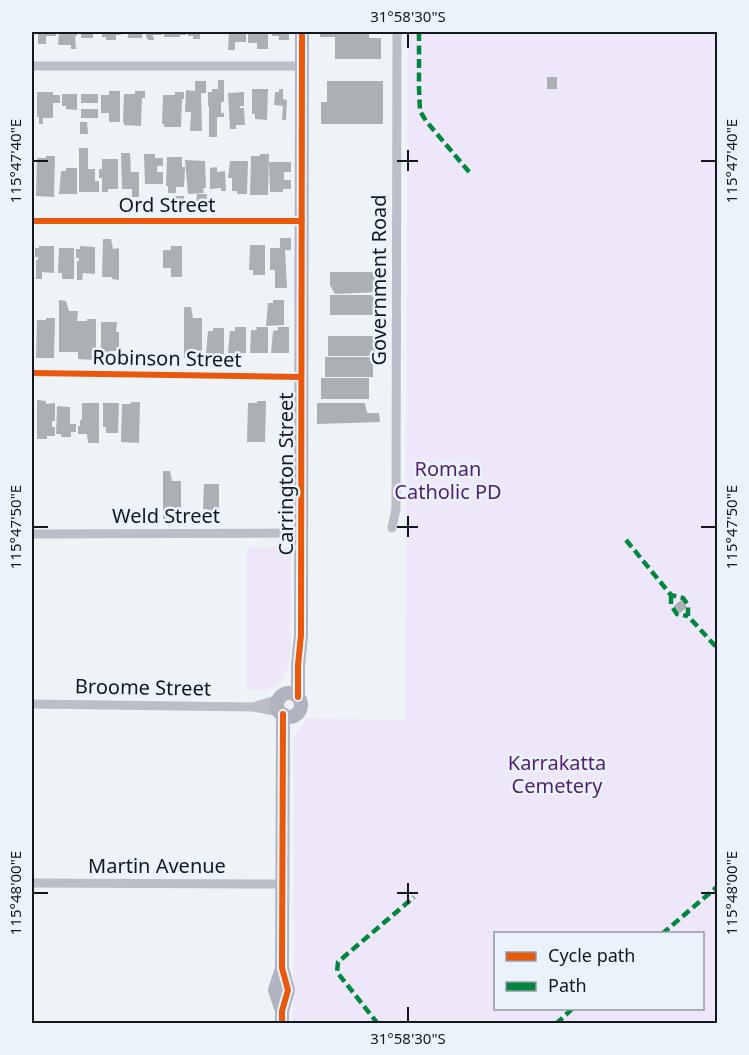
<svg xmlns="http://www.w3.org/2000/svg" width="749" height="1055" viewBox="0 0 749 1055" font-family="'Noto Sans',sans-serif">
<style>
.green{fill:#ede7f9;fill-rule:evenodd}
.building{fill:#aab0b4}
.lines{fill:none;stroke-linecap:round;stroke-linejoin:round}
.street{stroke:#bcbdc9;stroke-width:9}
.secondary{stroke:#b2b3c1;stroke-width:14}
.quiet{stroke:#00873e;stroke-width:4.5;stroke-dasharray:9 4.5;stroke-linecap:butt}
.cycleway-casing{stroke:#eaf3fc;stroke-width:10}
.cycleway{stroke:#e8590c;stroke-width:6}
.ticks{fill:none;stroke:#13181d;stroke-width:2}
.labels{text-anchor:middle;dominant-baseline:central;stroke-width:5;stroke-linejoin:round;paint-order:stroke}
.street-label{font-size:20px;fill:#13181d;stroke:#eaf3fc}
.park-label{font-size:20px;fill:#541d74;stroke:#eaf3fc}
.neatline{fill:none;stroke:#13181d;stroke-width:2}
.ticks-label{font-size:15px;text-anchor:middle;fill:#13181d}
</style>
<rect width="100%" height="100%" fill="#eef3f8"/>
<path class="green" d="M408 32H717V1023L293 1024 294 738 307 718 405 720ZM496 934H702V1008H496Z
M247 547H291V644L288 666 283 678 276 687 266 690H247Z"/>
<path class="building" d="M38 32H56V36H46V44H38Z
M59 32H77V36H75L76 49H71V45H58Z
M81 32H100V34H93V38H81Z
M102 32H121V35H116V40H106V37H102Z
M128 32H142V38H128Z
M146 32H162V35H153L154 40H148L146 36Z
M164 32H186V35H180V37H164Z
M188 32H200V39H193V36H188Z
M229 32H246V42H235V50H228Z
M248 32H268V49H257V43H248Z
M272 32H289V40H279V36H272Z
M320 32H369V38H381V59H335V37H320Z
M547 77H557V89H547Z
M218 80H224V102H221V113H224V117H217V137H209V106H208V92H212V89H218Z
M195 81H206V93H201L202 131H190L191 112H185L186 90 195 91Z
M327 81H383V124H321V102H327Z
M252 89H268L267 120 255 119V114H252Z
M279 89H283V99L287 100 286 120H282L283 106 274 105 275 92H279Z
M109 91H120V122H109V113H101V95H109Z
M135 91H145V98H142L141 126 124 125V122H123L124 94H135Z
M37 92H53V95H60V103H53V118H43V124H39V117H37Z
M175 92H184V99H182L181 127H164V124H162L163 95H175Z
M244 92V106H240V108H244L245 125H236V129H230L228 93Z
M62 94H77V110L66 109V106H62Z
M81 94H98V103H81Z
M81 109H98V118H81Z
M80 122H87L88 134H80Z
M79 148H88V169H95V181H99V192H79Z
M121 153H130L131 172H139V197H132V189H122Z
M144 154H155V158H163V166H157V172H163V184H145Z
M260 154H269L268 195H250L251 156H260Z
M46 156H55L54 197 36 196 37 158H46Z
M167 157H182V167H185L184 187H176V193H168V186H166Z
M102 159H118V189H108V192H102V178H99V169H102Z
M185 160 205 161 206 188H203L204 193 188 194Z
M230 161H248L247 194H237V191H232V178H228Z
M269 162H291V172H284V180H291V189H283V192H270Z
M217 167V172L225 171 226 191H221V188L210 189V168Z
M66 168H77V194H59L61 171H66Z
M197 194H207L206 205 196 204Z
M173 196H184V203L173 202Z
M280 238H291V250H285L287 288H275V270H270V248H280Z
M103 239H111L113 249 119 248V280L112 279V277H102Z
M250 245H265V275H253V270H249Z
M39 246H54V273L42 272V279H36V260H38V257H35V248H39Z
M80 246 95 247V274L83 273 82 280H77V261H79V258H76V249H80Z
M171 246H182V277H171V268H163V250H171Z
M59 248H74V279H62V273H58Z
M330 272H379V292L335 294 330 285Z
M330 295H379V315H330Z
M59 300 66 301 69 311H78L77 321H87V319H96V360L78 359V352H59Z
M273 300H284V325L266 326 268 303H273Z
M184 307H191L193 318H202V359L184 358Z
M46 318H55L54 358H36L37 320H46Z
M101 322H117L116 332H119V351H110V357H102V350H101Z
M235 327H246V353H228L230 331H235Z
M256 327H268V353H250L251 330H257Z
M278 327H289V353H271L273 331 278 330Z
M213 328H224V354H206L208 331H213Z
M328 336H377V356H328Z
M325 357H373V377H325Z
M321 378H369V399H321Z
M37 400 46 401V404L55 403V421H52V427H55V436H47V439H37Z
M257 401H266L265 442H247L248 403H257Z
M131 402H140L139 443 121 442 122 404H131Z
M82 403H99V443H88L87 434H78V426H80V420H82Z
M103 403H119L118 433H106V427H103Z
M317 403H365L367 413H379L380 422 317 424Z
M57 406 70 407V424H76V432H71V437H61V434H56Z
M163 471H170L172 481H181V522H163Z
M204 484H219V514H207V509H203Z
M681 600 687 607 680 613 674 606Z"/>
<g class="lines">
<path class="street" d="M32 66H301
M32 221H302
M32 373 301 377
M392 528 396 509 397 32
M32 534 301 533
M32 704 253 707 280 712
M256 706 279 699
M32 883 283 884"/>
<path class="secondary" d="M277 705a12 12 0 1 1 24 0a12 12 0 1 1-24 0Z
M298 697V665L301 635 302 32
M282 1011 275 990 282 968
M282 1024V1011L288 990 282 968 283 714"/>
<path class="quiet" d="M419 32V88L420 111 426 121 470 173
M626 540 671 595 683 598 688 605V616L718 649
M671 595V605L677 614 688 616
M662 934 718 886
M378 1024 337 972 338 962 414 897
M556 1024 573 1008"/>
<defs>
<path id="cycleway" d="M32 221H302
M32 373 301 377
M298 697V665L301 635 302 32
M282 1024V1011L288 990 282 968 283 714"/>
</defs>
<use href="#cycleway" class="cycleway-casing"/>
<use href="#cycleway" class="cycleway"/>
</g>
<path class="ticks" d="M408 33V48M408 150V171M33 161H48M397 161H418M701 161H716M408 516V537M33 527H48M397 527H418M701 527H716M408 883V904M33 893H48M397 893H418M701 893H716M408 1007V1022"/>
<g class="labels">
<g class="street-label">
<text x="167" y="204">Ord Street</text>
<text transform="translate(378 280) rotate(-90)">Government Road</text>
<text transform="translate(167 358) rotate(1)">Robinson Street</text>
<text transform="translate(285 474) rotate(-90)">Carrington Street</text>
<text x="166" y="515">Weld Street</text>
<text transform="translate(143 687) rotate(1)">Broome Street</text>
<text x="157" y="865">Martin Avenue</text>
</g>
<g class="park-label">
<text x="448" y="468">Roman<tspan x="448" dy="23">Catholic PD</tspan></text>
<text x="557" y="762">Karrakatta<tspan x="557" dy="23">Cemetery</tspan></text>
</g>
</g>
<rect width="749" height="1055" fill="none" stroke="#eaf3fc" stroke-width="66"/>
<rect x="494" y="932" width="210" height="78" fill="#eaf3fc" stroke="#949ba3" stroke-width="1.5"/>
<rect x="506" y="952" width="30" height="9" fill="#e8590c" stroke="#949ba3" stroke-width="1.5"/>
<text x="548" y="962" font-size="18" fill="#13181d">Cycle path</text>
<rect x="506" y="982" width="30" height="9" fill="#00873e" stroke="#949ba3" stroke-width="1.5"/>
<text x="548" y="992" font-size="18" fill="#13181d">Path</text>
<rect x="33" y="33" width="683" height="989" class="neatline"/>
<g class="ticks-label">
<text x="408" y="22">31°58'30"S</text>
<text transform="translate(732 161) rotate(-90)" y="5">115°47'40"E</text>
<text transform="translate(16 161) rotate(-90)" y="5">115°47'40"E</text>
<text transform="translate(732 527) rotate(-90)" y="5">115°47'50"E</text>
<text transform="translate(16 527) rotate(-90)" y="5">115°47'50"E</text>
<text transform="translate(732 893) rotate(-90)" y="5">115°48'00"E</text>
<text transform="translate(16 893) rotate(-90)" y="5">115°48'00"E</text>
<text x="408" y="1044">31°58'30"S</text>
</g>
</svg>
